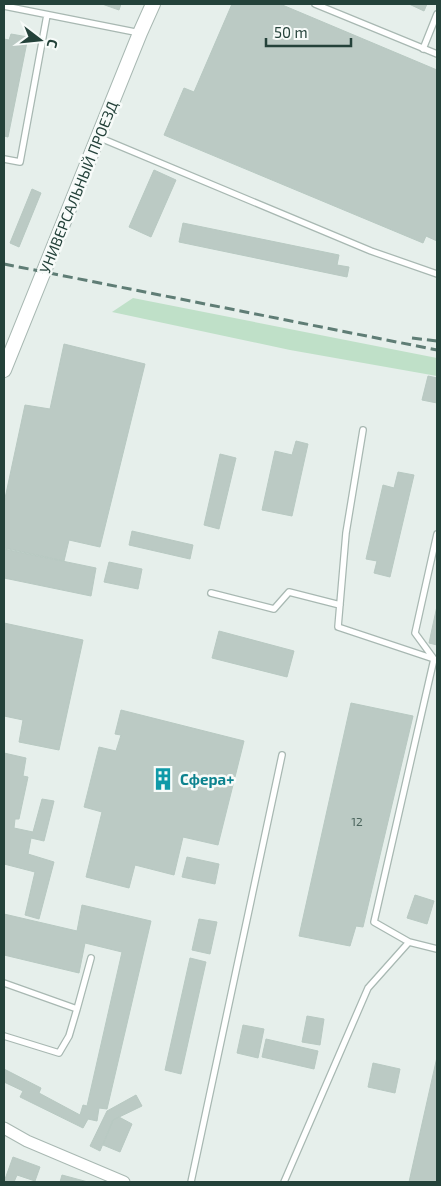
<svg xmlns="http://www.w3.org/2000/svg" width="441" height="1186" viewBox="0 0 441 1186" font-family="'Exo 2',sans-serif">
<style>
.green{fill:#bfe0c8}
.building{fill:#bbcac4;stroke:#b8c9c2}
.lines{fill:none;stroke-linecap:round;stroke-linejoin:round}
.service-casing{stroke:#a8b8b2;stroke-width:8}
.minor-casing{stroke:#a8b8b2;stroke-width:13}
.tertiary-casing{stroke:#a8b8b2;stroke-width:16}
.service{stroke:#fff;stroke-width:5.5}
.minor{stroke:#fff;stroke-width:11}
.tertiary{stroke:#fff;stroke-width:14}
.rail{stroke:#5f7d75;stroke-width:3;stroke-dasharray:10 5;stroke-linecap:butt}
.labels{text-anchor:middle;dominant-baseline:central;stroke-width:5;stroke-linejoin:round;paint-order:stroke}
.number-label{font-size:12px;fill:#4a645c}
.street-label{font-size:15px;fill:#24423a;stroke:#f7fbf9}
.culture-label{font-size:15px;font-weight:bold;fill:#0d838f;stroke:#f7fbf9;text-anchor:start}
</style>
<rect width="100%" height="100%" fill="#e6efeb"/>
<path class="green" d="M133 298 437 358V376L290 350 112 312Z"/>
<path class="building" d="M102 4H121L119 10Z
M232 4H280L437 70V241L426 236 423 243 164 135 184 88 194 92Z
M409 4H427L424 11Z
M11 34 28 37 8 137 4 136V39L9 40Z
M154 170 176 180 151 237 129 227Z
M32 189 41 193 19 247 10 243Z
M183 223 339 255 337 265 349 267 347 277 179 242Z
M64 344 145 364 100 547 69 540 64 561 4 548V503L25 405 50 409Z
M428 376 437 378V403L422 400Z
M296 441 308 444 292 516 262 510 275 451 292 455Z
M220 454 236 458 219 529 204 525Z
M398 472 414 475 390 577 374 573 377 561 366 559 383 485 394 488Z
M132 531 193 545 190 559 129 545Z
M4 549 96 568 91 596 4 578Z
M109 562 142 569 138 589 104 582Z
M437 606V645L429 643Z
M4 623 83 640 59 750 19 742 23 720 4 716Z
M219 631 294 651 287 677 212 658Z
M351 703 413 716 363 927 356 926 350 946 299 936Z
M121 710 244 741 218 845 183 837 174 875 135 865 129 888 86 877 102 812 84 807 99 747 116 751 121 735 115 734Z
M4 753 26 758 23 776 28 777 19 819H15L14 828 33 832 42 799 54 801 44 841 31 838 28 854 54 862 39 919 25 915 35 872 4 864Z
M187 857 219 864 215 884 182 877Z
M415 895 434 901 427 924 407 918Z
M82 905 151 921 107 1109 99 1108 97 1121 88 1119 83 1128 20 1097 23 1091 4 1082V1069L41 1088 39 1093 80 1115 83 1105 87 1106 122 952 85 943 79 973 4 955V914L77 931Z
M199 919 217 922 210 954 192 950Z
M190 958 206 962 181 1074 165 1070Z
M307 1016 324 1019 320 1045 302 1042Z
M243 1025 264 1029 258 1058 237 1053Z
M266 1039 318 1051 314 1069 262 1057Z
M437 1057V1182H409Z
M373 1063 400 1069 395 1093 368 1087Z
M136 1095 142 1106 113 1120 100 1151 90 1146 107 1111Z
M119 1117 132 1124 120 1152 103 1145 113 1120Z
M13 1157 40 1167 35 1181 17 1175 14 1182H4Z
M62 1175 88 1182H60Z"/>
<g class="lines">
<defs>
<path id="service" d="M315 4 437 54
M4 6 140 33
M423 49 437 14
M98 137 371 251 437 274
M4 159 20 162 47 15
M363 430 346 533 338 627 434 659
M437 534 415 633 434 659 374 922 409 942 437 949
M211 593 274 609 289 592 340 605
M4 983 77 1009 91 958
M4 1036 59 1053 69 1036 77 1009
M191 1182 282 755
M284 1182 368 988 409 942"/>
<path id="minor" d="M4 1128 27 1141 124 1182"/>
<path id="tertiary" d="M4 370 140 33 153 4"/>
</defs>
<use href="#service" class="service-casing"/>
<use href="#minor" class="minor-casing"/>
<use href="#tertiary" class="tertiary-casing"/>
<use href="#service" class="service"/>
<use href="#minor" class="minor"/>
<use href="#tertiary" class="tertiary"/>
<path class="rail" d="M4 264 437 350
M412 338 437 341"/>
</g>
<defs>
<symbol id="building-bare" viewBox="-9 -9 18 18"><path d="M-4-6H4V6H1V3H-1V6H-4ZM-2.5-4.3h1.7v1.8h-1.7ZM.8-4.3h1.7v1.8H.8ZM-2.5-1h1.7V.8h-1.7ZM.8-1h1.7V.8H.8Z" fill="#0f9aa8" stroke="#f7fbf9" stroke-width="2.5" paint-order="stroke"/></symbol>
</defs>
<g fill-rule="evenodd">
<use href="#building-bare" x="147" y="763" width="32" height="32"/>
</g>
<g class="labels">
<g class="number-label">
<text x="357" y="821">12</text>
</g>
<g class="street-label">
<text transform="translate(78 187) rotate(-68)">УНИВЕРСАЛЬНЫЙ ПРОЕЗД</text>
</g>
<g class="culture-label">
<text x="180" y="779">Сфера+</text>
</g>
</g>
<rect width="441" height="1186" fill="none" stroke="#24423a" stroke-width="10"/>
<g transform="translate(40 40) rotate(106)" stroke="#f7fbf9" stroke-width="4" paint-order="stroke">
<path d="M0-4L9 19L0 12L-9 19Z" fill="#24423a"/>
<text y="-8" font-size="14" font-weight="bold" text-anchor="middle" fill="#24423a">С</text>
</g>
<path d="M266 38v8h85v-8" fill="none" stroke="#24423a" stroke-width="2.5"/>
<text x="274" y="38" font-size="15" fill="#24423a" stroke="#f7fbf9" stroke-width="4" paint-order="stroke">50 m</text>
</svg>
